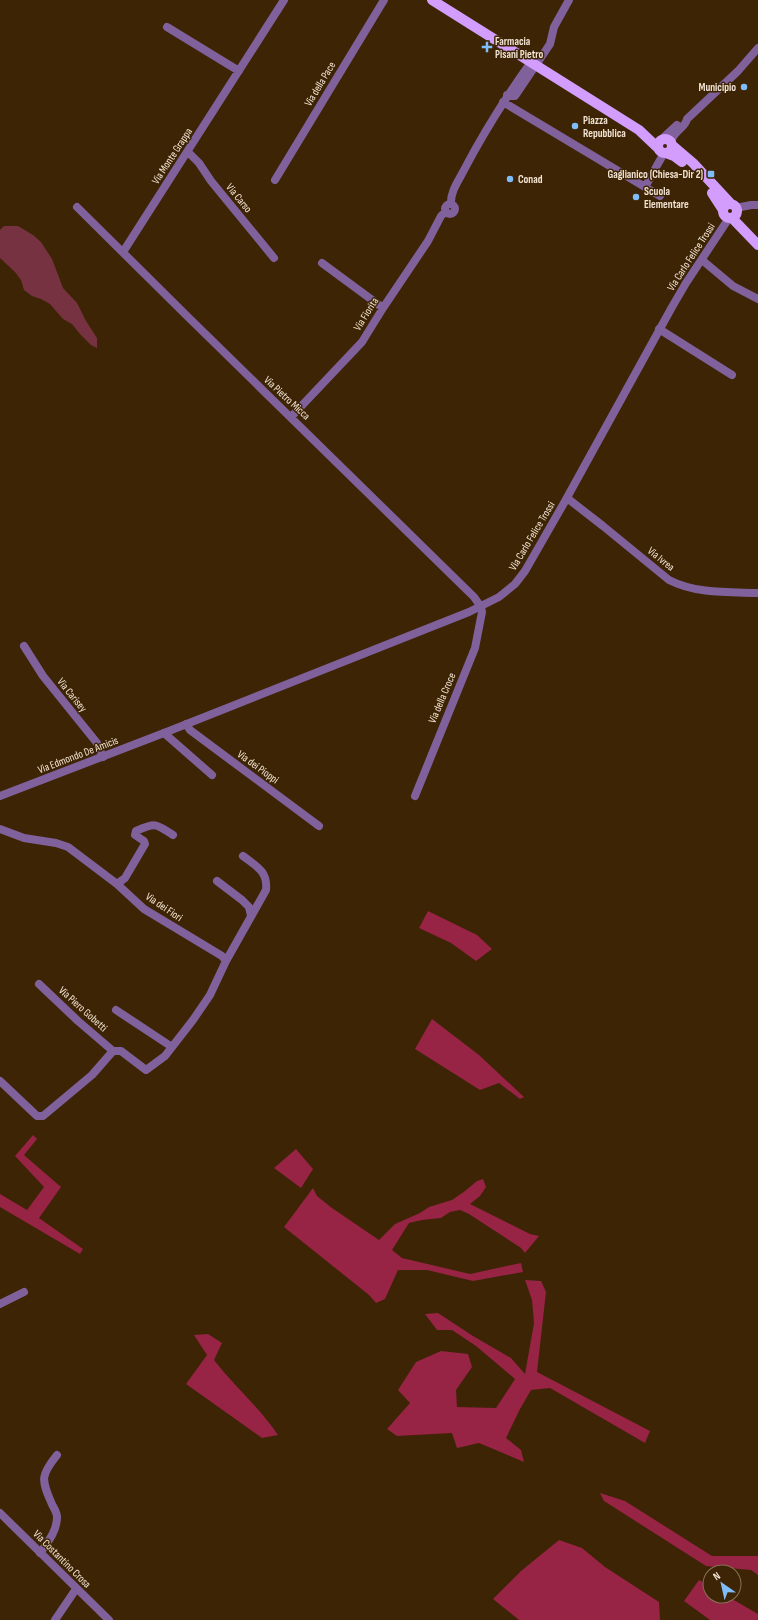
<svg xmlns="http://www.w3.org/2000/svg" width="758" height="1620" viewBox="0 0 758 1620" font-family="'Sofia Sans Condensed',sans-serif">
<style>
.green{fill:#773241}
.forest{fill:#972345}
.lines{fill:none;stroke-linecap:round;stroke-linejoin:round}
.minor{stroke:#81619b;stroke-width:8}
.tertiary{stroke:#81619b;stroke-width:8}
.primary{stroke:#d29dfd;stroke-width:10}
.poi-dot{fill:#7fbdfa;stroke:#3c2405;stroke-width:1.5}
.labels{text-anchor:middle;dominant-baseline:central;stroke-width:3;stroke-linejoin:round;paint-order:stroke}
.poi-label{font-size:11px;font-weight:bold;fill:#f3e3d2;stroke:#3c2405;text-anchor:start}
.street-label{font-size:11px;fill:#f3e3d2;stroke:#3c2405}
</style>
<rect width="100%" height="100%" fill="#3c2405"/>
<path class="green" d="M4 226H18L33 235 41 242 52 259 63 288 77 303 86 321 97 338V348L91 345 80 334 72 324 63 319 50 304 41 299 32 296 24 290 21 280 15 272 0 258V230Z"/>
<path class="forest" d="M428 911 477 935 492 949 476 961 451 943 419 928Z
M432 1019 479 1055 524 1097 520 1099 499 1083 480 1090 415 1049Z
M33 1135 37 1139 24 1155 61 1187 39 1218 83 1249 80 1254 0 1207V1194L27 1210 44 1187 15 1156Z
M296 1149 313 1169 301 1188 274 1168Z
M483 1179 486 1187 480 1196 470 1204 530 1234 539 1236 525 1253 521 1248 469 1214 460 1210 450 1212 441 1218 422 1220 409 1223 392 1250 402 1258 470 1274 521 1263 523 1272 473 1281 427 1270H398L385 1299 376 1303 369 1295 284 1227 313 1188 317 1196 332 1208 379 1240 395 1224 420 1213 429 1207 452 1200 465 1191 477 1181Z
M525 1280 541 1281 546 1292 537 1372 650 1431 645 1443 550 1388 531 1390 520 1409 506 1438 521 1450 524 1462 479 1443 457 1448 452 1433 397 1436 387 1429 410 1403 398 1390 416 1362 441 1351 468 1354 472 1367 456 1390 457 1407 496 1408 515 1379 476 1346 452 1330H437L425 1314 438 1313 473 1336 511 1358 525 1374 534 1323 532 1300Z
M208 1334 222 1343 214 1360C234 1386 259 1407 278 1435L262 1438 186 1384 207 1355 194 1335Z
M600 1493 625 1501 712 1556H758V1575L751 1570 706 1566 604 1501Z
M559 1540 582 1548 605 1567 659 1602 660 1620H519L493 1599 521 1571Z
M699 1580 710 1586V1596H727L758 1614V1620H710L684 1601Z"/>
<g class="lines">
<path class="minor" d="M167 27 239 71
M507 95 515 96 550 44 554 27 569 0
M503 102 660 196
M188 152 199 163 211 181 274 258
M275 180 384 0
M645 187 664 153
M451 204C450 192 459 180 464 170 484 132 506 97 531 62
M445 209a5 5 0 1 1 10 0a5 5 0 1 1-10 0Z
M77 207 185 314 474 597 481 607 482 612 475 648 415 796
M736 208 751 205H758
M123 252 284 0
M702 260 733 286 758 299
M322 263 383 308
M659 329 732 375
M291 417 362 342 383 308 428 241 441 216 446 211
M24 646 43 676 97 743 103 757
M186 724 190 730 319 826
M164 733 212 775
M0 829 24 838 56 843 68 847 117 884 144 909 222 956 226 961 210 995 193 1020 165 1056 146 1070 121 1051H113L92 1075 43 1116H37L0 1081
M217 881 242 900 249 907 251 916
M117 884 125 878 145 844 144 841 135 835 136 831C157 822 155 824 173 835
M226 961 266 890C268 871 256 866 243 856
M39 984 78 1021 113 1051
M116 1010 172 1047
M0 1304 24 1292
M40 1553C48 1542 57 1531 57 1517 57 1512 53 1507 51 1502 41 1479 41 1475 57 1455
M55 1620 76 1589"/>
<path class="tertiary" d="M663 139 664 137 677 125
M671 143C672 131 685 129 687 119L738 71 758 48
M567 498 603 526 669 580C696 594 729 592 758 593
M0 796 164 733 469 612 499 597 515 584 525 571 564 503 672 307 686 283 729 218
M0 1513 109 1620"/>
<path class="primary" d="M432 0 639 130 658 148
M658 146a7 7 0 1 1 14 0a7 7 0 1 1-14 0Z
M672 145 693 163 731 204
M666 153 674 156 682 162
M712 193 723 210
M723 211a7 7 0 1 1 14 0a7 7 0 1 1-14 0Z
M732 218 758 245"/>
</g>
<g class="poi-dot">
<path d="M485 41h4v4h4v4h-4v4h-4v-4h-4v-4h4z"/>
<circle cx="744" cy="87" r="4"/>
<circle cx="575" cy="126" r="4"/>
<rect x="707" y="170" width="8" height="8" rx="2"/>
<circle cx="510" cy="179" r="4"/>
<circle cx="636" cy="197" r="4"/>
</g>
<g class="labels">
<g class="poi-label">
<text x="495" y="41">Farmacia<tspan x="495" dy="13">Pisani Pietro</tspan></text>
<text x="736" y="87" text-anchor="end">Municipio</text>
<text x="583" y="120">Piazza<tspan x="583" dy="13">Repubblica</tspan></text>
<text x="703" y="174" text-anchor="end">Gaglianico (Chiesa-Dir 2)</text>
<text x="518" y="179">Conad</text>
<text x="644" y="191">Scuola<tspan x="644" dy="13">Elementare</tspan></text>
</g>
<g class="street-label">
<text transform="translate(320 84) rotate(-59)">Via della Pace</text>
<text transform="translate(172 156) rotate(-57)">Via Monte Grappa</text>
<text transform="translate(239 198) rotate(51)">Via Carso</text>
<text transform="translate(691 257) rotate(-57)">Via Carlo Felice Trossi</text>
<text transform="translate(366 314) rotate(-58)">Via Fiorita</text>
<text transform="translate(287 398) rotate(43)">Via Pietro Micca</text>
<text transform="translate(532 536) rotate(-59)">Via Carlo Felice Trossi</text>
<text transform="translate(661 559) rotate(39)">Via Ivrea</text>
<text transform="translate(72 695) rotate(51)">Via Carisey</text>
<text transform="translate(442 698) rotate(-67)">Via della Croce</text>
<text transform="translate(78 755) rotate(-21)">Via Edmondo De Amicis</text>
<text transform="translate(258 767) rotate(36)">Via dei Pioppi</text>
<text transform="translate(164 907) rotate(34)">Via dei Fiori</text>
<text transform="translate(83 1009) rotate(42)">Via Piero Gobetti</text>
<text transform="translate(62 1559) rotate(45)">Via Costantino Crosa</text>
</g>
</g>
<g transform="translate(722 1584) rotate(326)"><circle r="19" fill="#3c2405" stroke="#857057"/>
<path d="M0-3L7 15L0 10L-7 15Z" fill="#7fbdfa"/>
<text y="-6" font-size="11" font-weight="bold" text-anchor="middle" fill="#f3e3d2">N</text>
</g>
</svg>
